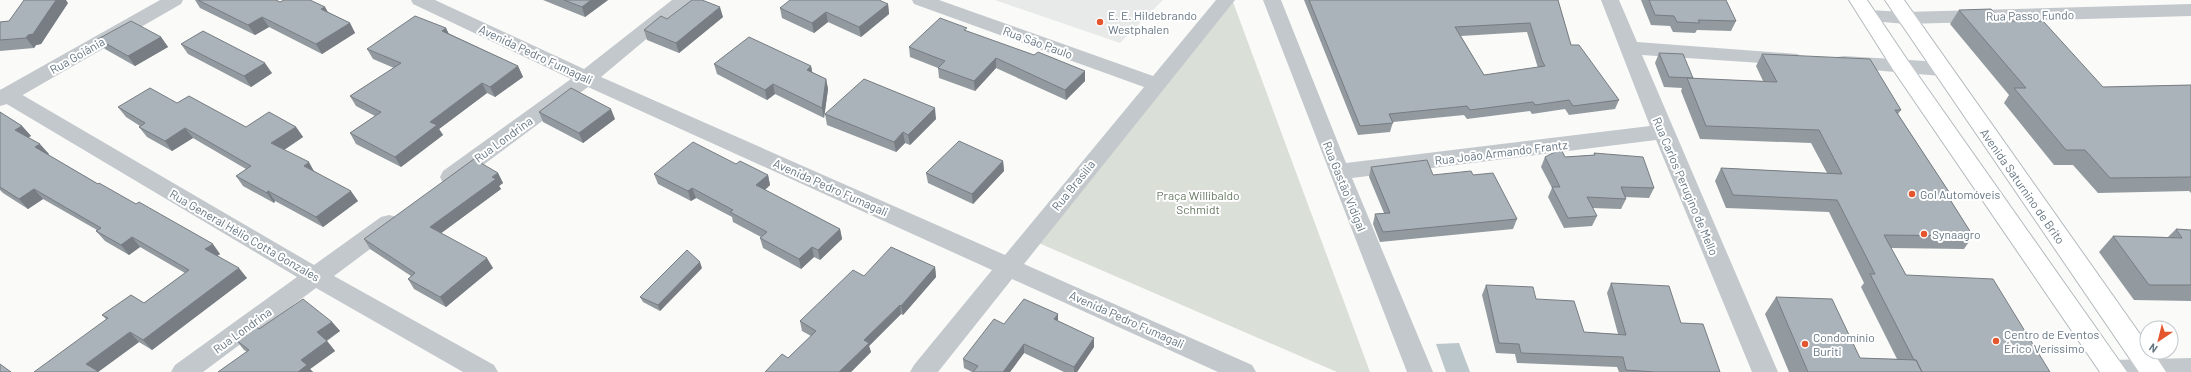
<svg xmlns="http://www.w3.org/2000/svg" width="2191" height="372" viewBox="0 0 2191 372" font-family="Barlow,sans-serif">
	<rect width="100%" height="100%" fill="#fafaf8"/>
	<path fill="#e8e9e9" d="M995,0H1163L1120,43Z"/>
	<path fill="#dadfd7" d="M1233,2L1370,372H1337L1034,241Z"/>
	<path fill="#bbc7cb" d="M1459,343L1470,372H1446L1436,344Z"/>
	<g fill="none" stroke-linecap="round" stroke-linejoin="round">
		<defs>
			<path id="secondary" d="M1849,0H1867L1908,61L2127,372H2100L1894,71Z
				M1885,0H1904L2147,344V352H2153L2166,372H2139Z"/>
		</defs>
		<use href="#secondary" stroke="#b3babf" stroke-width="2"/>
		<path fill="#c3c8cc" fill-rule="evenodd" d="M411,0H435L584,69L672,0H693L601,77L1005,255L1144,87L914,4L912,0H939L1153,76L1216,0H1235L1024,264L1252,365L1256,372H1218L1012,279L938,372H910L914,365L992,270L588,87L459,183L451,185L443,183L440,177L443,171L571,79L413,4Z
			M1263,0H1281L1346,163L1650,126L1601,0H1619L1637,42L1798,54L1801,59L1798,64L1791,65L1642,55L1778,372H1752L1656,140L1352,178L1433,372H1407Z
			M1844,56L1941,62L1948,64L1951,69L1948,74L1941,76L1837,67L1834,62L1837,57Z
			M7,88L14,90L314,265L381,217L389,215L397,217L400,223L397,229L334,276L494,365L498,372H463L316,288L203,372H171L175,365L297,277L0,100V90Z
			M2191,358V372H2100L2099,370L2103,363L2112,360Z"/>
		<path fill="#c3c8cc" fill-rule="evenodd" d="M160,0H183L181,4L7,104L0,106V90Z
			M2191,4V16L1905,24L1862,20L1859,16L1862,12L1869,10L1905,12Z"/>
		<use href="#secondary" fill="#fff" fill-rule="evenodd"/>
	</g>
	<path fill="#929a9f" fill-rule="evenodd" d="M195,0H276L280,2L325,7L328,12L350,23L355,33L322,54L269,27L255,35L200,8Z
		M543,0H608L585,17Z
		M1304,0H1558L1571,45L1619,100L1615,109L1569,115L1565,109L1532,114L1530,111L1467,119L1464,115L1393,122L1390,132L1358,135ZM1527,32L1538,68L1484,75L1461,36Z
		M1641,0H1726L1736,21L1731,31L1697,30L1695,33L1673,32L1670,26L1651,25Z
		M68,3L41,44L36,45L34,48L0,51V22L9,21Z
		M888,4L889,14L861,37L828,22L814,33L782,18L780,8Z
		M1959,10L2002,21L2103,87L2191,85V193L2189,191L2098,193L2073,165H2054L2004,103L2009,95L1950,24Z
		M723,17L679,53L647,40L644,30L667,19Z
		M446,28L448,33L518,66L523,77L495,97L487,93L439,129L443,135L401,167L356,144L350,133L375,116L356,106L350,96L394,68L373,59L367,49Z
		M967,31L1085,81L1066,100L996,68L975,91L939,78L938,68L910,57L909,47Z
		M161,37L168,47L135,66L105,49L98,39Z
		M181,44L272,73L251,87L188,54Z
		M1659,53L1693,78V79L1763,81L1756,66L1762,54L1901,110L1898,114L1953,198L1951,201L1973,236L1964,249L1891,248L1906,275L2050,372H1789L1765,314L1776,297L1860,358L1897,359L1861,287L1864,283L1829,212L1726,208L1715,181L1721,168L1827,173L1811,143L1700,139L1681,91L1682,88L1664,87L1655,63Z
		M714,64L811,66L812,72L826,79L828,89L824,118L775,94L767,100L717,74Z
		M177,103L246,127H296L303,137L284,150L358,201L323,227L275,201L274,203L243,186L236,176L246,169L193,138L172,151L147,137L139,127L140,126L126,117L118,107Z
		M0,112L22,126L31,136L28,137L49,154L48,155L98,184L220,254L217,256L247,278L152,350L139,342L98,372L106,319L102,315L144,303L185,273L140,247L129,255L105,241L96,231L97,230L43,199L28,209L3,193L0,190Z
		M539,112L615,119L583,143L543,122Z
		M825,114L936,119L910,145L905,143L896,152L827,125Z
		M1594,153L1654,188L1649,198L1625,197L1626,199L1621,209L1592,208L1597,216L1592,226L1564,228L1548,197L1552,188L1541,167L1545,157H1565L1594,155Z
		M1003,161L1004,171L973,204L928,183L926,173Z
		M736,164L768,175L770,185L765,190L840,229L842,239L820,260L814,257L801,269L763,248L760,238L761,237L733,222L732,217L696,198L691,201L658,184L654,174Z
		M1371,167L1433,175H1473L1517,219L1513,229L1380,242L1373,224L1375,214L1384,213L1369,177Z
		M498,173L503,183L499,186L501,189L441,233L493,268L446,307L414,289L408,279L411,276L370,249L364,239Z
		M2176,229L2191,230V301L2134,300L2099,252L2113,236L2168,237Z
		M935,267L936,277L903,315L901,314L869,346L871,352L851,372H765L788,358L811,336L802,331L800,321L864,276Z
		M702,268L660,311L643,302L640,297Z
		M1611,283L1681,323L1720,372H1619L1617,367L1517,363L1515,354L1496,353L1482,295L1486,285L1536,299L1584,332L1618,334L1607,293Z
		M1058,321L1094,338V347L1077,372H1064L1024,353L1010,372H972L964,368L963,359L1004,324Z
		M332,322L340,331L327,341L335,351L310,369L313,372H218L247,352L244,350L236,340L259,329Z"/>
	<path fill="#777d82" d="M56,0H66L68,3L41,44L36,45L34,48L26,38Z
		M591,0H608L585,17L582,7Z
		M888,4L889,14L861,37L859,27Z
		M325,7L330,17L321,9Z
		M720,7L723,17L679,53L676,43Z
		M826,12L828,22L814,33L812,23Z
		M262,17L269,27L255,35L248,25Z
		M350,23L355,33L322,54L316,44Z
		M446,28L451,38L442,31Z
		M161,37L168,47L135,66L128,56Z
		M996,58V68L975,91L974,81Z
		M265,63L272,73L251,87L244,76Z
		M518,66L523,77L495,97L490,87Z
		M811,66L813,76L807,70Z
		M1085,71V81L1066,100L1065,90Z
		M826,79L828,89L824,118L822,108Z
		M482,83L487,93L439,129L443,135L401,167L395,157L430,122Z
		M773,84L775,94L767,100L765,90Z
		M935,108L936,119L910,145L908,135Z
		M611,109L615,119L583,143L579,133Z
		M22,126L31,136L24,140L15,130Z
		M296,127L303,137L278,154L271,143Z
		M185,128L193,138L172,151L165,141Z
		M903,132L905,143L896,152L894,142Z
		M40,144L49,154L43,157L35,147Z
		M1003,161L1004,171L973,204L972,194Z
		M309,162L315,173L304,166Z
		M498,173L503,183L499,186L501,189L436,237L430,227Z
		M768,175L770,185L759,195L756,185Z
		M692,188L696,198L691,201L688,191Z
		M34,189L43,199L28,209L19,199Z
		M268,191L275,201L274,203L267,193Z
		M351,191L358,201L323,227L316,217Z
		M840,229L842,239L820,260L818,250Z
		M132,237L140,247L129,255L121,245Z
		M213,244L220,254L213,259L205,249Z
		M812,247L814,257L801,269L799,259Z
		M487,258L493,268L446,307L440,297Z
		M700,262L702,268L660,311L658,305Z
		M935,267L936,277L903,315L901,306Z
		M239,268L247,278L152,350L143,340Z
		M900,305L901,314L869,346L871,352L851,372H839L864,340Z
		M1058,314V323L1054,319Z
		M332,322L340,331L324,342L317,332Z
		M130,332L139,342L98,372L86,364Z
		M1094,338V347L1077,372H1074V367Z
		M327,341L335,351L310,369L313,372H298L301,360Z
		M1024,344V353L1010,372H1003Z"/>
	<path fill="#aab3b9" stroke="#777d82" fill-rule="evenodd" d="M24,0H56L33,34L28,35L26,38L0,40V22L9,21Z
		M198,0H276L280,2L284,0H310L325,7L321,9L350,23L316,44L262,17L248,25Z
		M564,0H591L582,7Z
		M692,0H702L720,7L676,43L644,30L661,16L667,19Z
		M790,0H879L888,4L859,27L826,12L812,23L780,8Z
		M1309,0H1558L1571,45H1579L1619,100L1573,106L1569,100L1535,105L1533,102L1470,110L1467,106L1389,114L1393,123L1360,126ZM1530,23L1542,61L1545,66L1484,75L1455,27Z
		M1649,0H1726L1736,21L1698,20L1700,23L1677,22L1674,16L1655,15Z
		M1991,9L2002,21H2043L2103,87L2191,85V177L2110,178L2085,150H2066L2014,88H2026L1959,10Z
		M415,16L446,28L442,31L518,66L490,87L482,83L430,122L437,125L395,157L350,133L381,112L350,96L401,63L367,49Z
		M940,18L967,28L964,30L1034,55L1038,52L1085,71L1065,90L996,58L974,81L938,68L945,61L909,47Z
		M131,21L161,37L128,56L98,39Z
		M203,31L265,63L244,76L181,44Z
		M749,37L811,66L807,70L826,79L822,108L773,84L765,90L714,64Z
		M1659,53L1683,54L1693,78L1669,77Z
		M1762,54L1870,59L1901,110H1895L1953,198H1949L1973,236L1884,235L1906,275L1993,279L2050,372H1922L1916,360H1914L1870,274H1875L1837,200L1733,195L1721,168L1842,174L1819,130L1706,126L1687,78L1777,82Z
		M864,79L935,108L908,135L903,132L894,142L825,114Z
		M150,88L177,103L189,96L246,127L269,112L296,127L271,143L309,162L304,166L351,191L316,217L268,191L267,193L236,176L251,166L185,128L165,141L139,127L145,123L118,107Z
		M571,88L611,109L579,133L539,112Z
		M0,112L22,126L15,130L40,144L35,147L98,184L99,183L136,204L139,202L213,244L205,249L239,268L143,340L130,332L86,364L99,372H34L108,318L102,315L131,295L144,303L189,270L132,237L121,245L96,231L101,228L34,189L19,199L0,187Z
		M959,141L1003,161L972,194L926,173Z
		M693,142L736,164L740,161L768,175L756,185L840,229L818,250L812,247L799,259L760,238L767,232L730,212L733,210L692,188L688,191L654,174Z
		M1561,149L1565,157L1595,155L1594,153L1643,157L1654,188L1621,187L1626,199L1587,197L1597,216L1568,218L1552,187H1560L1545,157Z
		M474,159L498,173L492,177L496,179L430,227L487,258L440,297L408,279L415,273L364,239Z
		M1427,160L1433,175L1471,171L1473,175L1493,173L1517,219L1383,232L1375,214L1390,213L1371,167Z
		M2176,229L2191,230V285H2149L2113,236L2182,238Z
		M891,247L935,267L901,306L900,305L864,340L869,343L839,372H765L782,354L788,358L816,331L800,321L853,270L864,276Z
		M687,250L700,262L658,305L640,297Z
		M1611,283L1669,286L1681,323L1703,324L1720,372H1655L1626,370L1623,357L1521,353L1519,344L1499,343L1486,285L1533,287L1536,299L1574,301L1584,332L1626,335Z
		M1776,297L1832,299L1860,358L1916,360L1922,372H1808Z
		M303,299L332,322L317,332L327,341L301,360L307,365L298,372H218L249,350L236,340L256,326L259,329Z
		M1024,299L1058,314L1054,319L1094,338L1074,367L1024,344L1003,372H973L978,366L963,359L994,319L1004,324Z
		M0,364L11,372H0Z"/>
	<g fill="#e4572e" stroke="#fff" stroke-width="1.5">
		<circle cx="1100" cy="22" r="4"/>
		<circle cx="1912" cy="194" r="4"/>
		<circle cx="1924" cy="234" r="4"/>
		<circle cx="1996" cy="341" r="4"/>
		<circle cx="1805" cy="344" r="4"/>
	</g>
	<g text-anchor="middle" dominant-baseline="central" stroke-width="4" stroke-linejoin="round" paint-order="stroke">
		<g font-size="12" fill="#657683" stroke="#fff" text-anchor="start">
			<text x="1108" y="15">E. E. Hildebrando<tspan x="1108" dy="14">Westphalen</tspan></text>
			<text x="1920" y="194">Gol Automóveis</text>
			<text x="1932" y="234">Synaagro</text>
			<text x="2004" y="334">Centro de Eventos<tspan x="2004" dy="14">Érico Veríssimo</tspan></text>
			<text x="1813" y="337">Condomínio<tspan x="1813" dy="14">Buriti</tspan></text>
		</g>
		<g font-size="12" fill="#657683" stroke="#fff">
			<text transform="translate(2030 15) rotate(-1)">Rua Passo Fundo</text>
			<text transform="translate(1038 42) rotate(20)">Rua São Paulo</text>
			<text transform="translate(536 54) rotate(25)">Avenida Pedro Fumagali</text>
			<text transform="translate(77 55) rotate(-30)">Rua Goiânia</text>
			<text transform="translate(503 139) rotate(-36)">Rua Londrina</text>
			<text transform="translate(1501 152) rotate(-7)">Rua João Armando Frantz</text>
			<text transform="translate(1073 185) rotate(-51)">Rua Brasília</text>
			<text transform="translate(1345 186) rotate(68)">Rua Gastão Vidigal</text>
			<text transform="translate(1686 186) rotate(67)">Rua Carlos Perugino de Mello</text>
			<text transform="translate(2023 186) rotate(55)">Avenida Saturnino de Brito</text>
			<text transform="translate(831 187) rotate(24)">Avenida Pedro Fumagali</text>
			<text transform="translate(245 235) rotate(30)">Rua General Hélio Cotta Gonzales</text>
			<text transform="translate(1127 319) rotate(24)">Avenida Pedro Fumagali</text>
			<text transform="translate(242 330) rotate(-36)">Rua Londrina</text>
		</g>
		<g font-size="12" fill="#687a64" stroke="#fff">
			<text x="1198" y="195">Praça Willibaldo<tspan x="1198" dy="14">Schmidt</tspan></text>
		</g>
	</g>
	<g transform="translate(2159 340) rotate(215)"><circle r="19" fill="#ffffff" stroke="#c1c8cd"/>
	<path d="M0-3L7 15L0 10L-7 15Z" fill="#e4572e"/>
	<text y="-6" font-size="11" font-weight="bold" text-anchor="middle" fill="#657683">N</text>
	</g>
</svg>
